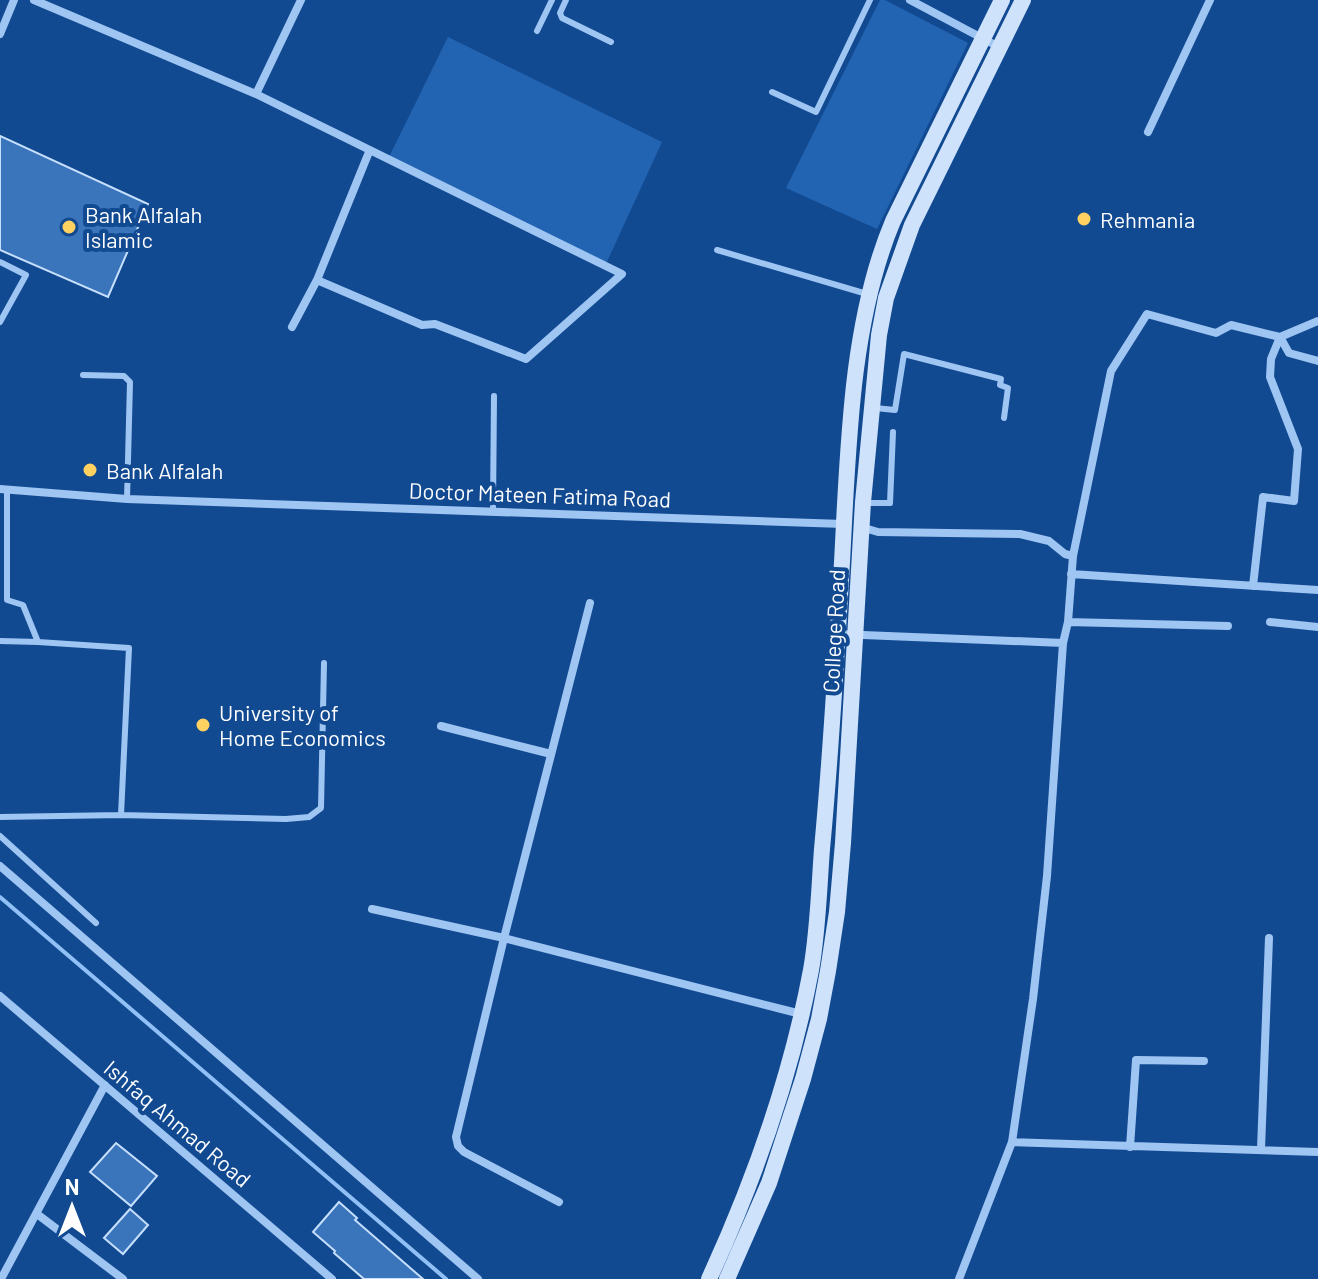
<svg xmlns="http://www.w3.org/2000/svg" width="1318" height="1279" viewBox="0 0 1318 1279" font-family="Barlow,sans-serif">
	<rect width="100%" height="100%" fill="#124a92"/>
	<path fill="#2364b2" d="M880,0H885L968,43L877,229L786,188Z
		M448,37L662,142L605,266L389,157Z"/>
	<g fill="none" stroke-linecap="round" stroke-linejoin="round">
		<path stroke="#90c0f6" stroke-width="4" d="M0,897L446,1279"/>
	</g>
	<path fill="#3a74bb" stroke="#c6dffd" stroke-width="2" d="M0,136L148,204L108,297L0,250Z
		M116,1143L157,1176L131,1206L90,1172Z
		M339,1202L357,1218L355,1220L423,1279H364L334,1253L335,1251L313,1232Z
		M130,1209L148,1225L123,1254L104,1238Z"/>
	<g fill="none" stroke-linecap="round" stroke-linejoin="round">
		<path stroke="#9fc5f3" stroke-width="6" d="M566,0L560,13L562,18L611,42
			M537,31L552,0
			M772,92L816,112L870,0
			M717,250L867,294
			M0,262L26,275L0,322
			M83,375L124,376L130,382L127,499
			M875,408L895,410L904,354L1001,379L1000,385L1008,388L1004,418
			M7,489V600L23,605L38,642L129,648L121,815L286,819L309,817L321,808L324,663
			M866,503H890L893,432
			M493,510L494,396
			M0,641L38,642
			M0,817L121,815
			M0,836L96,923"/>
		<path stroke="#9fc5f3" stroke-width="8" d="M34,0L256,94L301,0
			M910,0L999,47
			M0,34L14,0
			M256,94L622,274L526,359L435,324L422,325L317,280
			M1148,132L1210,0
			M292,327L317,280L369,152
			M1280,337L1289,353L1318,361
			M0,489L127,499L843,524
			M861,527L878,532L1020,534L1049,541L1065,554L1073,556
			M1071,574L1318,590
			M1253,586L1263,497L1294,501L1298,449L1270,377L1271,359L1280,337
			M1068,622L1228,626
			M1270,622L1318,627
			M838,634L1063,643
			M441,726L551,754
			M0,866L478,1279
			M372,909L504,938L801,1014
			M0,996L332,1279
			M1012,1142L1318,1152
			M1130,1147L1136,1060L1204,1061
			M1261,1149L1269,938
			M559,1202L464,1152L458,1146L456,1137L504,938L590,603
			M37,1214L123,1279
			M1,1279L105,1085
			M959,1279L1012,1142L1033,999L1047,876L1063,643L1068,622L1073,556L1111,371L1147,314L1216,333L1231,325L1280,337L1318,321"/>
		<path stroke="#cee2fc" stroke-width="16" d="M709,1279C754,1181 791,1077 811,970C818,931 819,889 822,849C830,765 835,681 840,596C848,476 846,332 893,221L1002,0
			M727,1279L769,1183L803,1079L819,1019L828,971L837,912L843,843L863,502L879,335L886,298L912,225L1023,0"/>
	</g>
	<g fill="#ffd160" stroke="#124a92" stroke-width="3">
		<circle cx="1084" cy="219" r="8"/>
		<circle cx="69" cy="227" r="8"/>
		<circle cx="90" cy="470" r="8"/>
		<circle cx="203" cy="725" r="8"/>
	</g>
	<g text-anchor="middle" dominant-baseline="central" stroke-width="8" stroke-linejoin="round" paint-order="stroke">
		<g font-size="22" fill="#fff" stroke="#124a92" text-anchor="start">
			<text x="85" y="214">Bank Alfalah<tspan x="85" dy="25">Islamic</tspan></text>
			<text x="1100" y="219">Rehmania</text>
			<text x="106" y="470">Bank Alfalah</text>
			<text x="219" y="712">University of<tspan x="219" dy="25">Home Economics</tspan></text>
		</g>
		<g font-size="22" fill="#fff" stroke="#124a92">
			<text transform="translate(540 494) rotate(2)">Doctor Mateen Fatima Road</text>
			<text transform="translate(833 631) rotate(-87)">College Road</text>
			<text transform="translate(178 1123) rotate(40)">Ishfaq Ahmad Road</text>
		</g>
	</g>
	<g transform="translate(72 1207)" stroke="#124a92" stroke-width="6" paint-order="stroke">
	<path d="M0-6L14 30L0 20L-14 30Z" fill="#ffffff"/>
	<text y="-12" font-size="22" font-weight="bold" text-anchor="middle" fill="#ffffff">N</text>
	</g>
</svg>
